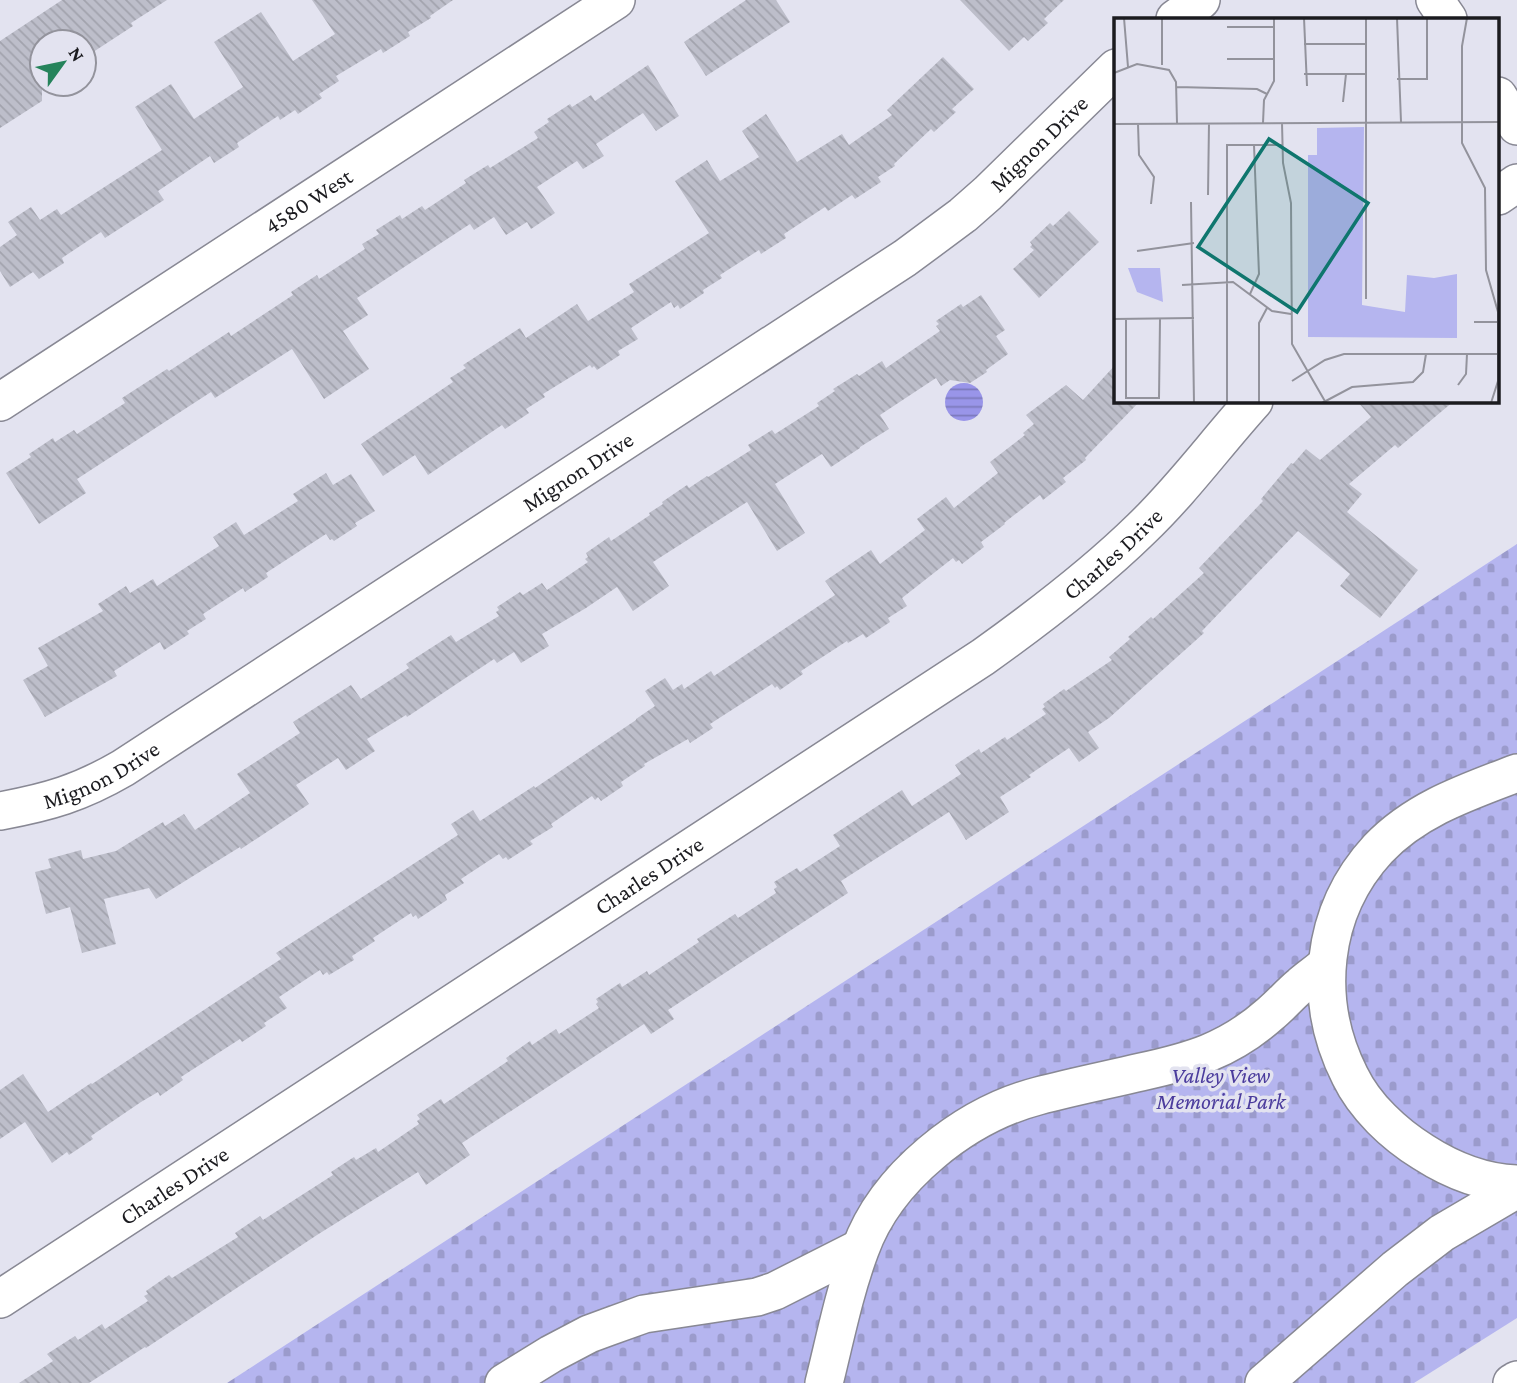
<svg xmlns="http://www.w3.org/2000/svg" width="1517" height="1383" viewBox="0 0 1517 1383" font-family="'Crimson Pro',serif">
	<defs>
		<pattern id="cemetery-stones" width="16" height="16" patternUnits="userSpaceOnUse" patternTransform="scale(1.75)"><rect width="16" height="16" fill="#b5b5ef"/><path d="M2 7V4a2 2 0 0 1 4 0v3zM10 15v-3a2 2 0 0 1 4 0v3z" fill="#9b9bcc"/></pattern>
		<pattern id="water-rules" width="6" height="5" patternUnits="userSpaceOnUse" patternTransform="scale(1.75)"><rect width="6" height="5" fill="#9995e9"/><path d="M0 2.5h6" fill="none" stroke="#7c79bc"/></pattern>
		<pattern id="building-back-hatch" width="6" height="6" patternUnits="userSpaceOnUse" patternTransform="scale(1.75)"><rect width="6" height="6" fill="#bdbeca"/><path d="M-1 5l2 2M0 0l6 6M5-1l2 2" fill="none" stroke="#a2a3ad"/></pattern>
	</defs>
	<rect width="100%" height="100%" fill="#e3e3f0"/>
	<path fill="url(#cemetery-stones)" d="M1517,544V1318L1414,1383H227Z"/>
	<path fill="url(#water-rules)" d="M945 402a19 19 0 1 1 38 0a19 19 0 1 1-38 0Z"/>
	<path fill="url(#building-back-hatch)" d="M62,0H167L131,23L133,26L84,58V42H42V84H44L42,85V101L0,128V41Z
		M312,0H453L430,16L431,18L408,32L410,36L383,53L381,49L336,76L339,81L319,94L322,98L298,114L295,110L280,120L278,116L237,143L239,147L214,163L210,156L158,191L164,200L105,238L101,232L62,258L64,263L39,279L33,272L10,287L0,271V247L17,235L8,222L31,207L40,220L57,209L61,215L162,150L135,107L171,84L194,119L243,87L214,42L261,12L293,61L335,34Z
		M746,0H776L790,22L706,76L684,42Z
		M960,0H1064L1044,19L1048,23L1028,41L1024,37L1009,51Z
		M943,57L974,89L952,109L956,112L934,132L931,129L894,164L895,166L878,177L881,182L855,199L852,195L828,211L825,207L784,234L786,238L761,254L759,250L720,275L722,278L703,290L704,293L680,309L678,305L674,308L671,302L631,328L638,339L618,351L620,355L597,370L594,366L592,368L590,365L543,394L545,397L526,409L529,413L505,429L502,425L428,475L415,455L383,476L361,444L453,382L450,378L466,368L463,365L520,328L526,338L577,304L588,321L634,292L629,284L709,233L675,181L707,160L720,181L759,157L742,131L766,114L797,162L842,134L849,145L892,115L887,110Z
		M648,65L679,116L656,131L643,113L596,144L604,156L583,169L577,161L537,187L555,213L531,229L527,222L506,235L494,217L474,230L470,224L357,298L368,315L343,331L369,369L324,399L292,349L215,398L211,392L77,479L86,493L39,524L6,473L31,457L29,454L53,438L55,442L74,430L77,434L125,403L122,398L167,369L169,371L229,332L231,336L293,295L291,292L317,275L319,279L365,249L362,244L379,234L376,230L400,215L402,219L422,206L425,210L466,183L464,180L488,165L490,168L538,138L534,132L549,122L547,119L570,104L572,107L591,95L595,101Z
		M1069,211L1099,242L1039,298L1013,269L1034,250L1030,247L1032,245L1030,242L1050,223L1053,226Z
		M981,295L1005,330L996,336L1008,354L986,370L987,372L970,383L950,380L941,386L936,378L880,415L889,429L860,447V448L831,467L822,454L775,484L805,533L777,551L747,502L653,562L669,586L633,611L617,587L586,608L542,634L549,646L521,663L514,652L497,663L494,659L407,717L406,715L367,739L375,751L346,770L338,758L296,785L309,804L241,849L240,847L156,899L149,888L104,899L116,944L82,953L70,907L46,914L35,872L51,868L48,859L81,850L83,859L116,851L163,822L165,826L184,814L195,830L250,793L237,774L300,733L293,722L351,685L361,699L409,668L406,664L451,635L456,642L499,616L496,612L499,610L497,607L520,592L523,595L542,583L547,590L588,562L585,559L588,557L586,553L609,537L611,541L650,515L649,513L663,504L662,502L687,485L689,488L707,476L708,477L751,450L748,445L772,430L775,434L819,406L817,403L835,391L833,389L857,374L859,376L882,361L886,368L940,331L936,326L939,324L936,321L961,304L963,307Z
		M1116,364V401H1140L1085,458L1086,460L1063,478L1066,482L1043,500L1040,495L1004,523L1005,524L981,542L984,547L962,564L959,560L956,562L953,558L902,598L907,606L888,618L890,622L866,638L863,634L848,643L847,641L801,671L803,674L780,690L777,686L775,688L772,684L710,724L713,728L690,743L688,739L644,764L645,766L621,782L623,786L601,801L598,797L595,800L592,796L551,824L553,827L530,841L533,844L508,860L506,857L503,859L499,854L461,879L464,883L445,895L447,900L418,919L416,915L413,917L411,913L373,938L375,941L352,956L354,960L329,975L327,972L323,975L320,970L279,997L287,1008L264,1023L266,1026L242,1042L240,1039L181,1077L183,1080L160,1096L158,1092L141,1102L91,1136L93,1139L69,1155L67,1152L52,1163L25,1122L0,1139V1090L23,1074L48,1112L91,1083L92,1084L281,959L276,953L458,835L451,824L473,810L480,821L534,786L535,788L636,720V719L655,706L645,691L665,678L673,690L682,684L684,689L711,671L714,676L835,595L825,581L871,550L880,564L925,530L917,519L946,497L954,508L998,473L990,462L1025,435L1023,433L1034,424L1026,415L1066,385L1083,400Z
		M1357,401H1454L1398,448L1395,445L1349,484L1362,494L1347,512L1418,570L1380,618L1340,586L1350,574L1298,531L1202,631L1204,633L1109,718L1088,732L1099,748L1079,762L1069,748L1029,775L1031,777L1000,797L1009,812L966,840L949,812L841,881L848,893L668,1010L674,1019L651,1034L644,1024L462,1143L470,1155L426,1185L418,1172L317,1235L146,1348L145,1347L89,1383H19L53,1361L47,1354L75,1336L78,1340L102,1324L105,1329L148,1301L144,1296L148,1294L146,1291L169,1275L172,1278L238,1237L235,1233L260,1216L263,1220L333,1175L331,1172L354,1157L356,1160L376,1148L378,1152L419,1124L417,1121L420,1119L417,1115L441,1099L444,1104L508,1061L506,1058L530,1041L532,1045L556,1029L559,1034L599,1008L596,1004L598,1002L596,999L620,983L622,987L647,971L649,975L699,942L697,939L735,914L738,918L776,893L774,889L777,887L774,882L797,868L800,872L840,846L833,835L902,790L912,806L961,774L955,765L979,749L981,753L1005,737L1007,740L1046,714L1042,709L1045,707L1043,704L1064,689L1066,691L1112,660L1109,657L1130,639L1128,637L1151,617L1153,619L1204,573L1199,568L1263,501L1261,499L1291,463L1293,464L1306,449L1320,460L1371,417Z
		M326,473L333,485L351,474L375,511L355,523L357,526L334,541L332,539L330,540L326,534L266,573L268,577L245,592L243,588L203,614L206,619L187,631L189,634L164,650L160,642L114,671L117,676L45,717L23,680L48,666L38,648L103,611L98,604L126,586L130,593L153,579L157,586L219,546L213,537L236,522L244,535L298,501L293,494Z"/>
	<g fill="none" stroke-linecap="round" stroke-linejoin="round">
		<defs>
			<g id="minor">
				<path d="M1435,0L1448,19"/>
				<path d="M1175,19L1201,0"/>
				<path d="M1498,96L1517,126"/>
				<path d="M1498,196L1517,183"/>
				<path id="s1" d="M0,402L616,0"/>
				<path d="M1517,773C1467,792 1416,809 1378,849C1320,912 1312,1001 1350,1076C1365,1107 1394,1134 1423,1152C1451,1170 1483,1183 1517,1184"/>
				<path id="s2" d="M0,811C49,802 80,793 123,768L905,258L963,215L988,193L1116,68"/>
				<path id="s3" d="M0,1299L983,657C1039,617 1093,576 1141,529C1182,490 1216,443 1254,401"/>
				<path d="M504,1383L551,1354L589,1334L608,1327L644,1314L757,1297L775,1291L860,1248"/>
				<path d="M824,1383C835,1339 844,1293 860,1250C886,1177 965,1115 1038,1096C1072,1087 1107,1080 1141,1072C1164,1067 1186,1062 1208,1053C1230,1044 1252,1030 1270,1014C1281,1005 1290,994 1301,985C1309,978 1318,972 1326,965"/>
				<path d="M1264,1383L1395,1269L1442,1233L1517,1189"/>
				<path d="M1512,1383L1517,1380"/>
			</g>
		</defs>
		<use href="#minor" stroke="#888894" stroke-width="40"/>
		<use href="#minor" stroke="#fff" stroke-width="37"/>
	</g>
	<g text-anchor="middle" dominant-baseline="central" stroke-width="7" stroke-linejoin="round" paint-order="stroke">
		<g font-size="23" fill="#1b1b1f" stroke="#e3e3f0">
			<text stroke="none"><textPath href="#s2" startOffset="1241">Mignon Drive</textPath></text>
			<text stroke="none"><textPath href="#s1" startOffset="368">4580 West</textPath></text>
			<text stroke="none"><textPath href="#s2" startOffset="674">Mignon Drive</textPath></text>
			<text stroke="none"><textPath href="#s3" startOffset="1340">Charles Drive</textPath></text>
			<text stroke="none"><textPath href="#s2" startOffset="108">Mignon Drive</textPath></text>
			<text stroke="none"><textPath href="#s3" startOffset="775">Charles Drive</textPath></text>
			<text stroke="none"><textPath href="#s3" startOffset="208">Charles Drive</textPath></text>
		</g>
		<g font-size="23" font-style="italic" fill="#4b3c9d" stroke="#e3e3f0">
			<text x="1221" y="1075">Valley View<tspan x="1221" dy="26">Memorial Park</tspan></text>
		</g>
	</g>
	<g transform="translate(1114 18)">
		<rect width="385" height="385" fill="#e3e3f0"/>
		<path d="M14,250H46L49,284L23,274Z" fill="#b5b5ef"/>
		<path d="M250,109L248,287L291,294L293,257L320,260L343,256V320L194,319V137H203V110Z" fill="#b5b5ef"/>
		<path fill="none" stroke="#93939c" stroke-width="2" d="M10,0L14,49M190,0L193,68M252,0V281M283,0L287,104M353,0L348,28V125L371,170L372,252L384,294V363L377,385M113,9H160M190,26H252M113,41H160M48,47V0M0,55L23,46L55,52L62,64L63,105M190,56H252M283,61H313V0M63,69L143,71L153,76M229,84L232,56M149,105L150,82L160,63V0M168,105L169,145L177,185L178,326L212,385M0,106L385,104M24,106L25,137L40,159L37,186M94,177L95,105M77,184L80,385M23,233L80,225M68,267L119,264L158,293L177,296M136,276L145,256L140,127M0,301L80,300M12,301V380H45L46,301M360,304H384M178,363L211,342L230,336H384M344,367L352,356L353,336M113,385V127H168M145,385V305L153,290M208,385L238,369L299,364L309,354L312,336"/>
		<path fill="#0f766e" fill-opacity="0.15" stroke="#0f766e" stroke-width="3.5" d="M155,121L254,185L183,294L84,229Z"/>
		<rect width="385" height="385" fill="none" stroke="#1b1b1f" stroke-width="3.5"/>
	</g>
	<g transform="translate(63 63) rotate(57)"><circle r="33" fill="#e3e3f0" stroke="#93939c" stroke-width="2"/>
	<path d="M0-5L12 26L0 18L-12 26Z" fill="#25835b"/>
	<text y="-10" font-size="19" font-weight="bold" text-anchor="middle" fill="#1b1b1f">N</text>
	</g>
</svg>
